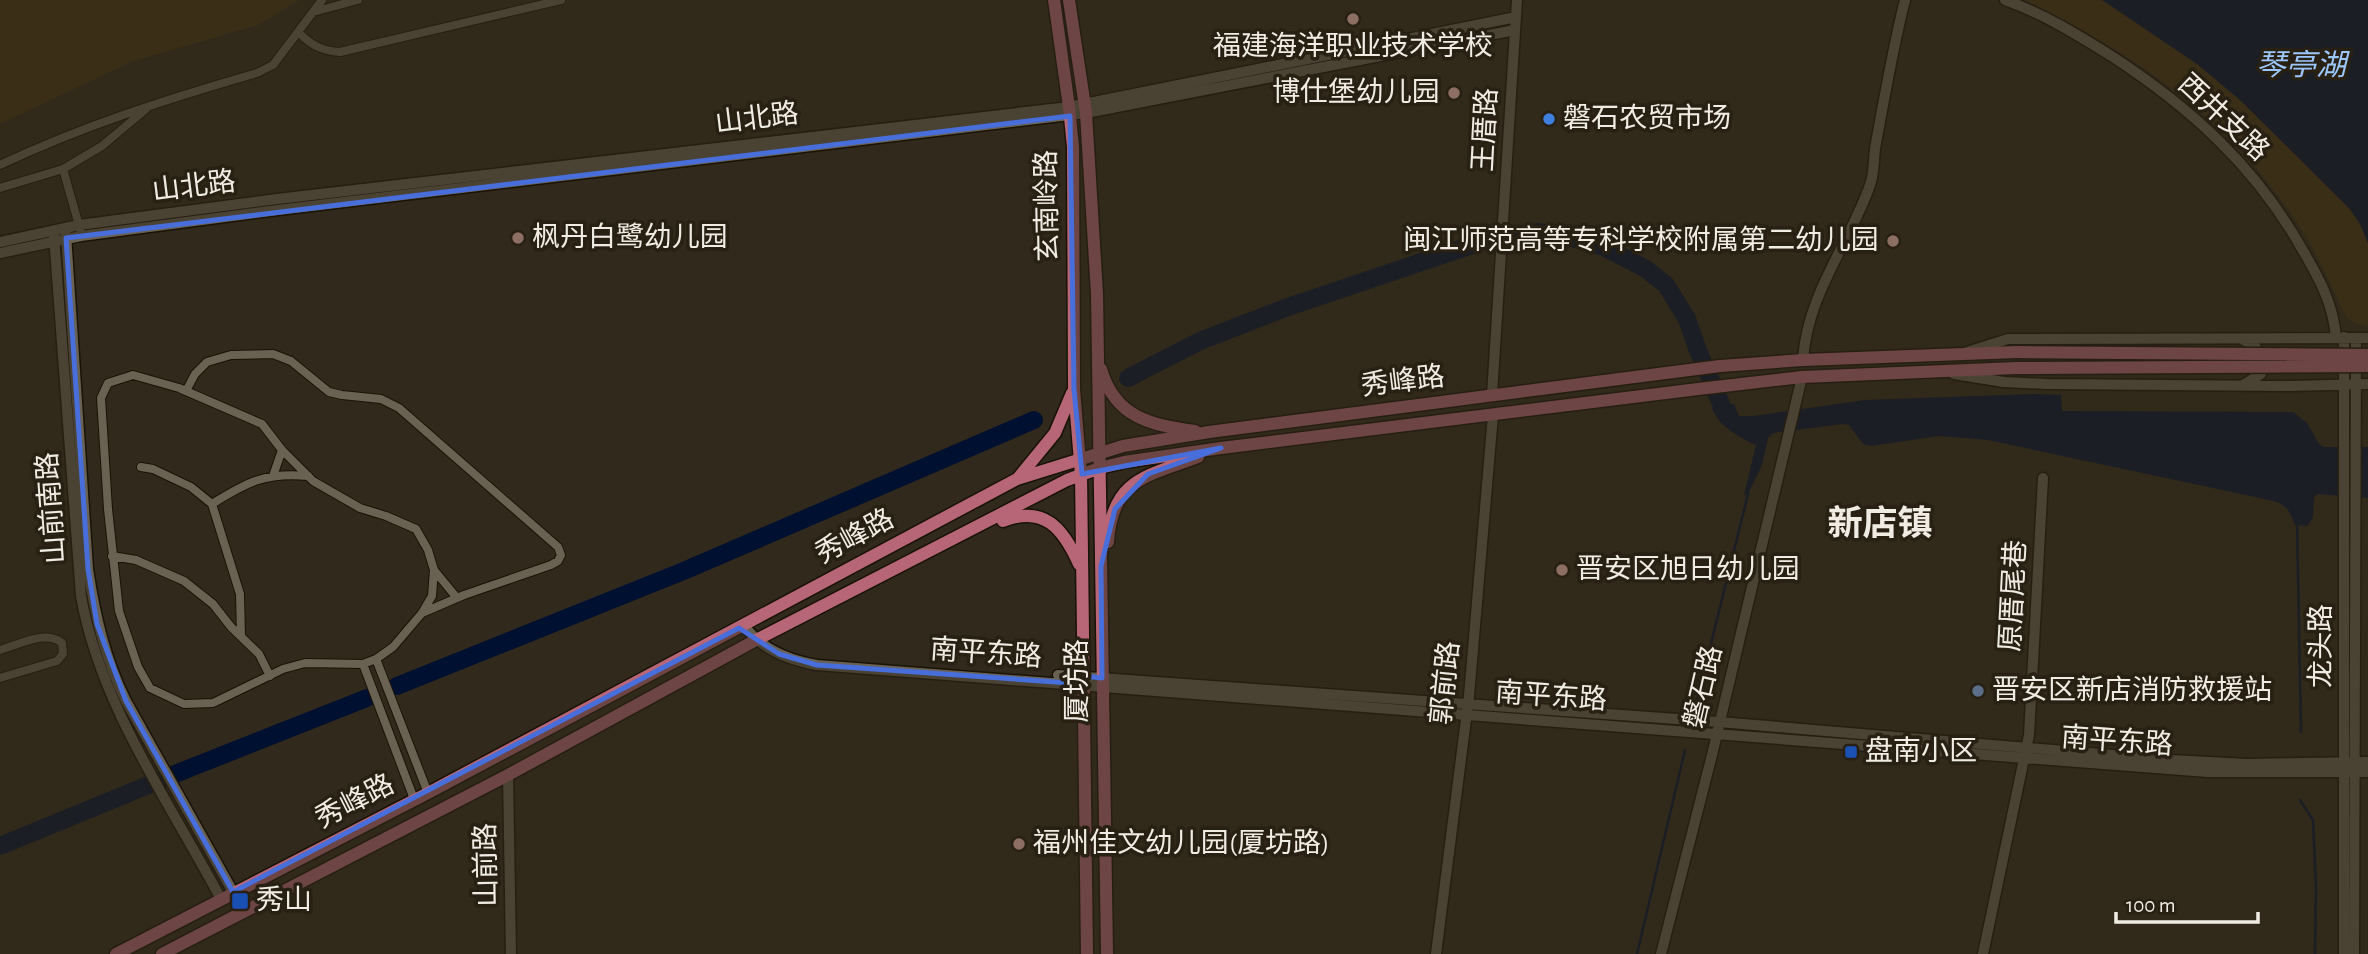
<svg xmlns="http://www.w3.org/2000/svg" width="2368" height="954" viewBox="0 0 2368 954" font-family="'Alegreya Sans','Noto Sans SC',sans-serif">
	<rect width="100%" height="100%" fill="#312a1c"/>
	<path fill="#453412" d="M0,0H299L258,25L131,62L0,124Z
		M2025,0H2102L2110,4L2197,64L2240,100L2349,208L2360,224L2368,243V327C2360,325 2350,322 2345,314C2339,304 2335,291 2329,280C2316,253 2301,226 2283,202C2217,109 2126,50 2025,0Z"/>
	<path fill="#001030" d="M2102,0H2368V243L2360,224L2349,208L2240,100L2197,64Z
		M2034,394L2061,395L2062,411L2293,412L2307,423L2319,444L2324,447H2368V498L2318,494L2314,497L2313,518L2307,526L2295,525C2290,512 2288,506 2274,501L1988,440L1939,436L1871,446L1863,444L1849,425L1843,424L1773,433L1768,438L1762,465L1748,494L1744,495L1756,445C1739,437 1719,427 1712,408L1734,404L1739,416H1753L1865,400Z"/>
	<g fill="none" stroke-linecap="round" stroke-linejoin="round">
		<path stroke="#001030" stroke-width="2.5" d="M2297,522L2301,732
			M1697,700L1748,494
			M2300,800L2313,820L2316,887L2315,954
			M1637,954L1685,750"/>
		<path stroke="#001030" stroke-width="18" d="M1128,378L1200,341L1288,307L1484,241L1537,232L1569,237L1604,247L1646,269L1666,285L1687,319L1697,348L1722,406
			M397,686L686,570L1034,420
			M0,846L190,768L367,698"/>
		<defs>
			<path id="street" d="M313,12L358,0
				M298,32C311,45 322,51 340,52L561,0
				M0,165C82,126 170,98 257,73L273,65L322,0
				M63,169L80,229
				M0,188L63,169L102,146L146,109
				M133,375L179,388L262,424L282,450L313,481L360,508L386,516L416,529L428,550L434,570L432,596L422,613L393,647L376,659L363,664L305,663L283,669L213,703L184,704L150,688L138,667L119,611L108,509L101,398L108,383Z
				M186,391L195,374L207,362L231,355L273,354L291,361L329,392L342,395L381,399L399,408L558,547L561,555L558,561L551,565L464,595L422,613
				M141,467L153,469L191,487L212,504L240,594L241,636
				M273,476L282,450
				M212,504C247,482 266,472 308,476
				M112,556L136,560L184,581L213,604L231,627L259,654L270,676
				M434,570L457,598
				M0,650C18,645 47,629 62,643L63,654L57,661L0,678
				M376,659L428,793
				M363,664L414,799"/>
			<path id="secondary" d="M2005,0C2044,14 2078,35 2113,57C2191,108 2256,167 2302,249C2319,278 2333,303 2336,337
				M66,234L88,569C95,615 105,659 126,701L233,892
				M54,236L81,596C100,705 170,803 221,899
				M0,242L79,225L277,199L1069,107L1516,17
				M0,253L81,236L278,210L1086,113L1515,30
				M2344,337V954
				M2241,339L2254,345L2264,360L2261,374L2243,385
				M1967,352L2008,339L2368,338
				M1803,360C1807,294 1849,245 1870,185C1875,172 1873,157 1876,143C1885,95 1893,47 1905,0
				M1954,374L2004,382L2047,384L2291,386L2368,384
				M1492,395L1517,0
				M744,625C761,650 789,660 817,665L2208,772H2368
				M1058,675L1719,722L2172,760L2246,764L2368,762
				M508,775L511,954
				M1436,954L1469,696L1493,415
				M1661,954L1712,755L1802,377
				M1983,954L2029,735L2043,478
				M2354,954L2356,338"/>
			<path id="primary" d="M1054,0L1069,107L1073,147L1074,389L1081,474L1087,954
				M1069,0L1086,113L1097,294L1107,954
				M1101,369C1115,418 1151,425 1195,431
				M1019,477L1055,433L1072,393
				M1003,521C1044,505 1063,528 1079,564
				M1108,542C1112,478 1148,476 1198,457
				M116,954L428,793L1017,479L1123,446L1209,432L1720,366L1803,360L2017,352
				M162,954L508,775L756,640L1067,480L1100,468L1124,462L1221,448L1698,389L1802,377L2016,368"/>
		</defs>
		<use href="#street" stroke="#191206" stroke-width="10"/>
		<use href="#secondary" stroke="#191206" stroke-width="13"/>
		<use href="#primary" stroke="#191206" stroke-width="15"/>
		<use href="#street" stroke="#696151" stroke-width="8"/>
		<use href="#secondary" stroke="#696151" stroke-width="10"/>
		<use href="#primary" stroke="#b76677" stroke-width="12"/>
		<defs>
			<path id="primary-bridge" d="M2017,352L2368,355
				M2016,368L2368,366"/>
		</defs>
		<use href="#primary-bridge" stroke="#191206" stroke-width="15" stroke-linecap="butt"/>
		<use href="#primary-bridge" stroke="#b76677" stroke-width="12"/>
	</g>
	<path d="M0 0H2368V954H0ZM1070,116L1074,389L1082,474L1221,448L1148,474L1115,509L1101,566L1102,678L1084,676V684L817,665L779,654L739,628L233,892L126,701L97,624L88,569L66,238Z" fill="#312a1c" fill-opacity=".55" fill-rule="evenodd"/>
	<path fill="none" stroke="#476eda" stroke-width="5" stroke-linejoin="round" d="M1070,116L1074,389L1082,474L1221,448L1148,474L1115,509L1101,566L1102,678L1084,676V684L817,665L779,654L739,628L233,892L126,701L97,624L88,569L66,238Z"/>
	<g fill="#8d6e63" stroke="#272013" stroke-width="2.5">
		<circle cx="1353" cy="19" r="7"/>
		<circle cx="1454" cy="93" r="7"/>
		<circle cx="518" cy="238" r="7"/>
		<circle cx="1893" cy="241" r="7"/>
		<circle cx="1562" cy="570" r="7"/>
		<circle cx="1019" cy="844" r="7"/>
	</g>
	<circle fill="#3f7fe0" stroke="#272013" stroke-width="2.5" cx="1549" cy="119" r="7"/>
	<circle fill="#5c6f8a" stroke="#272013" stroke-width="2.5" cx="1978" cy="691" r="7"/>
	<g fill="#1a4fb4" stroke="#272013" stroke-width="2.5">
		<rect x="1844" y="745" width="14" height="14" rx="3.5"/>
		<rect x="231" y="892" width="18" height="18" rx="3.5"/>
	</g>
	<g text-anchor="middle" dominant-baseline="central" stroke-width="7" stroke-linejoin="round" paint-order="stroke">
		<g font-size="28" fill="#f1ece3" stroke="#272013" text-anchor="start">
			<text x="1353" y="47" text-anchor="middle">福建海洋职业技术学校</text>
			<text x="1440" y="93" text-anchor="end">博仕堡幼儿园</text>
			<text x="1563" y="119">磐石农贸市场</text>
			<text x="532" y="238">枫丹白鹭幼儿园</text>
			<text x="1879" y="241" text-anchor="end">闽江师范高等专科学校附属第二幼儿园</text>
			<text x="1576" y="570">晋安区旭日幼儿园</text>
			<text x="1992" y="691">晋安区新店消防救援站</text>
			<text x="1865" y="752">盘南小区</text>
			<text x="1033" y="844">福州佳文幼儿园(厦坊路)</text>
			<text x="256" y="901">秀山</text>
		</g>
		<g font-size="28" fill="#f1ece3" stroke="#272013">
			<text transform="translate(2223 118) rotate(43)">西井支路</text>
			<text transform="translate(757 119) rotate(-7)">山北路</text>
			<text transform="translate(1486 130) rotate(-87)">王厝路</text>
			<text transform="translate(194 187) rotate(-7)">山北路</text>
			<text transform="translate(1048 206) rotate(-91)">玄南岭路</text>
			<text transform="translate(1403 382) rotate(-7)">秀峰路</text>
			<text transform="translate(52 508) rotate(-94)">山前南路</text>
			<text transform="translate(855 537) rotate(-28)">秀峰路</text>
			<text transform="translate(2014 596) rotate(-87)">原厝尾巷</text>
			<text transform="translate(2322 646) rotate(-90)">龙头路</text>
			<text transform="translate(986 654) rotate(4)">南平东路</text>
			<text transform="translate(1078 681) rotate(-90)">厦坊路</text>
			<text transform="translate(1446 683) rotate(-84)">郭前路</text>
			<text transform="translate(1704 687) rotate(-77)">磐石路</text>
			<text transform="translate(1551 697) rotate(4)">南平东路</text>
			<text transform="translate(2117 742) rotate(4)">南平东路</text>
			<text transform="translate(355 802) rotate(-27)">秀峰路</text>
			<text transform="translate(487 865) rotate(-91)">山前路</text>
		</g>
		<g font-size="30" font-style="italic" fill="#9cc7fc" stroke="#272013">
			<text x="2301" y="66">琴亭湖</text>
		</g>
		<g font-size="35" font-weight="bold" fill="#f1ece3" stroke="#272013">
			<text x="1880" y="524">新店镇</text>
		</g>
	</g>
	<path d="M2116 912v10h142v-10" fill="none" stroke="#f1ece3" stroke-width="3.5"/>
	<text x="2126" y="912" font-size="21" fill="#f1ece3" stroke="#272013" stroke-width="5" paint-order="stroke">100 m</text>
</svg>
